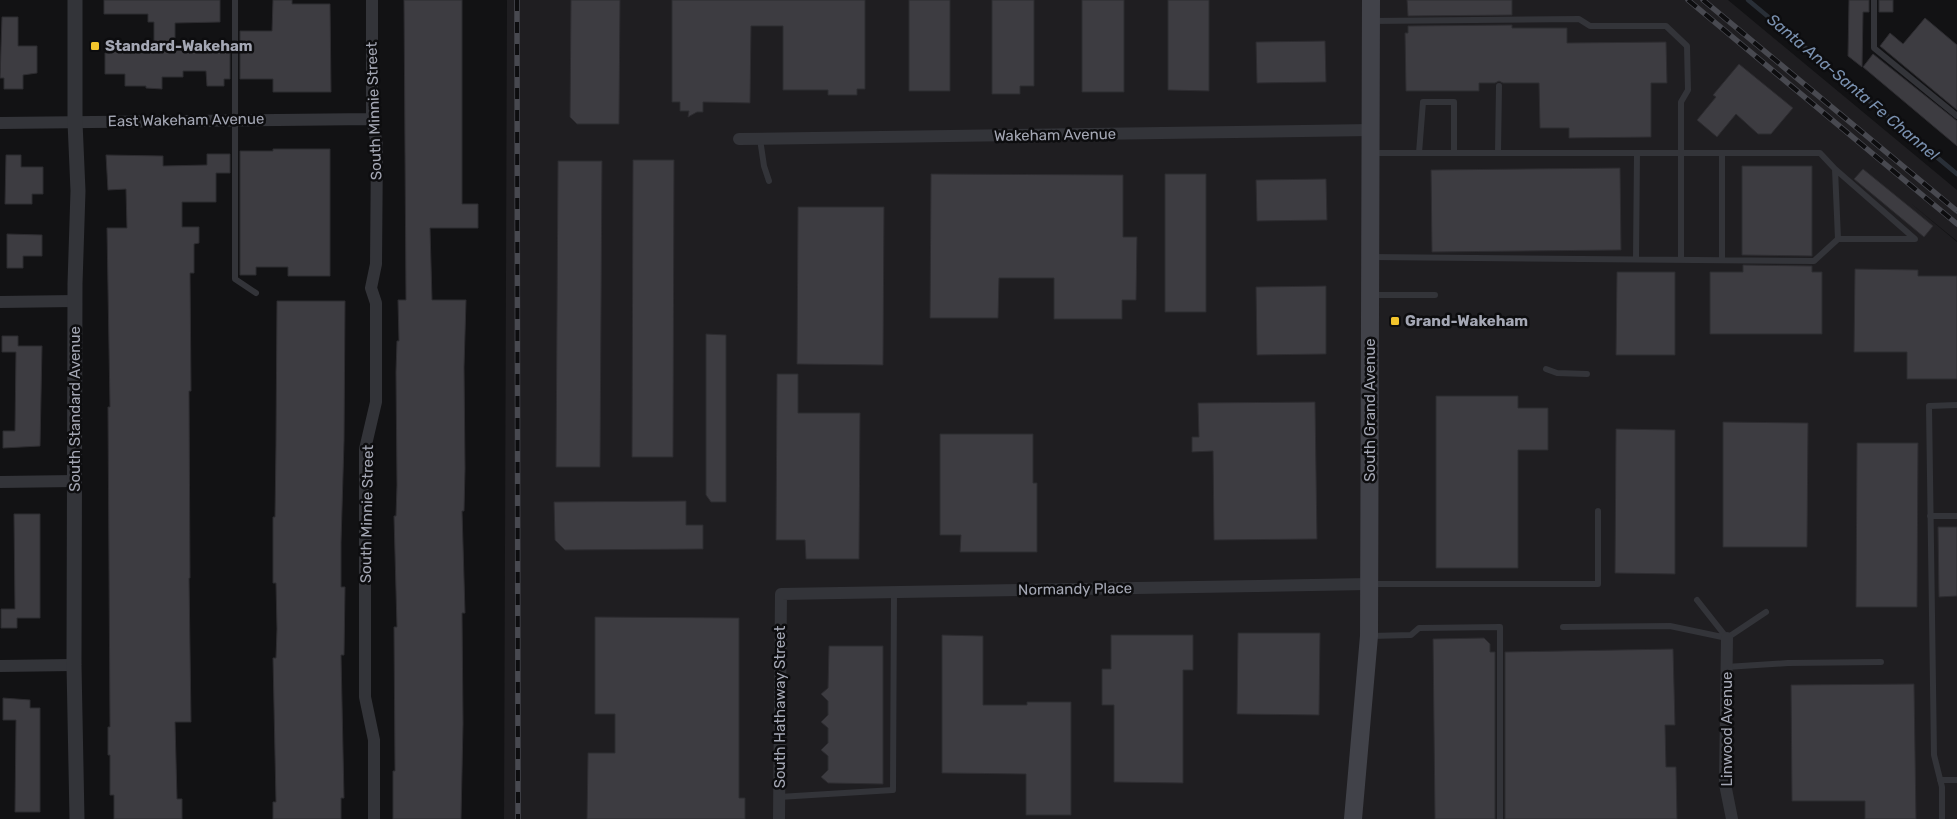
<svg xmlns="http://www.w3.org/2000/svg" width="1957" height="819" viewBox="0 0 1957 819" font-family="Rubik,sans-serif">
	<rect width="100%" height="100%" fill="#121214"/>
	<path fill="#1f1e21" d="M507,0H1728L1957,190V241L1909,202L1957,242V819H504Z"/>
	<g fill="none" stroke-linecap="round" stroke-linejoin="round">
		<path stroke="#292f37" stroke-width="4.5" d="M1748,0L1957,174"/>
	</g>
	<path fill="#3d3c41" stroke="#2d2c30" d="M104,0H220V22L175,23V50H230V79H224V86H207L206,71H183V77H162V89L146,88V86H125V74H105V53H110V44H123V53H154V22H148V14H104Z
		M273,0H292V4H330L331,92H273V79H240V31H272Z
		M404,0H462V204H478V228H430L432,300H466L464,367L465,469L464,511H462L465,613H462L463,724L461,819H393V771H395L394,627H397L394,516H396L397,485L396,372L397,341H399L398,300H406Z
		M571,0H620L619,124H577L570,117Z
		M672,0H865V89H857V95H828V90H783V26H751L750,103L703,102V112H697L688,117L689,111H680V102H672Z
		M909,0H950V91H909Z
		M992,0H1034V86H1020V94H992Z
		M1082,0H1124V92H1082Z
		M1168,0H1209V91L1168,90Z
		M1407,0H1512V15L1408,16Z
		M1849,0H1869V12H1863L1862,67L1848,56Z
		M1879,0H1893V12H1879Z
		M2,17H18V46H37V73L23,75V89H4V78H0Z
		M1925,18L1957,45V110L1880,46L1890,33L1903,44Z
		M1512,25V28H1567V43L1666,42L1667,83H1651V137L1569,138V128H1540L1539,83H1503L1499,81L1495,83H1479V91H1406L1405,33H1408V26Z
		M1325,41L1326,82L1257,83L1256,42Z
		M1873,54L1957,121V146L1863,67Z
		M1739,64L1793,108L1771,134H1758L1736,114L1717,137L1697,120L1716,97L1713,95Z
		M273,149H330V276H288V267H256V275H240V151H273Z
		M207,154H230V173H216V202H182V227H199V243L194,244V273H190L191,391H189L190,578H189L191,722H175L177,799H182V819H114V795H110V755H108V727H110L108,407H110L107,228H127L126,189L108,190L106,155L163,156V166L207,165Z
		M6,155H21V167H43V194H32V204H5Z
		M633,160H674L673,457H632Z
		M558,161H602L600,467H556Z
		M1742,166H1812V256L1742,255Z
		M1620,168L1621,250L1432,252L1431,170Z
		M1863,169L1933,226L1924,237L1854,179Z
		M931,174L1123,175V237H1137L1136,300H1122V319H1054V278H999L998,318H930Z
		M1165,174H1206V312H1165Z
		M1326,179L1327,220L1257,221L1256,180Z
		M798,207H884L883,365L797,364Z
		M7,234L42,235V256H23V268H7Z
		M1743,265L1812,266V272H1822V334H1710V272H1743Z
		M1855,269L1918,270V276H1957V379H1907V352H1854Z
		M1617,272H1675V355H1616Z
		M1326,286V354L1257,355L1256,287Z
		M277,301H345L344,441L341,543V587H345L344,655H341L344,798H341V819H273V802H276L273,658H276L277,629L276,583H273V517H275L276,445Z
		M706,334L726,335V502H711L706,495Z
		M2,336H18V346H42L40,446L3,448V431H15L16,352H2Z
		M777,374H798V413H860L859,559H806L805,540H776Z
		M1436,396H1518V408H1548V450H1518V568H1436Z
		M1315,402L1317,539L1214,540L1213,451L1192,452V437H1199L1198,403Z
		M1723,422L1808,423L1807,547H1723Z
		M1616,429L1675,430V574L1615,573Z
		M940,434H1033V483H1037V552H960L961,535H940Z
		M1857,443H1918L1917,607H1856Z
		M686,501V525H703V549L565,550L555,540L554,502Z
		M14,514H40V618H17V628H1V609H15Z
		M1938,527H1957V596L1939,597Z
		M595,617L739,618V798H745V819H587L588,753H615V714H595Z
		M1238,633H1320L1319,715L1237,714Z
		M942,635L983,636V705H1027V702H1071V815H1026V774L942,773Z
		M1111,635H1193V670H1183V783L1114,782V705H1102V669H1111Z
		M1484,638L1490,644V652H1495V819H1435L1433,639Z
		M829,646H883V784L828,783L821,777L828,770V756L821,750L828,743V728L821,722L828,715V701L821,694L828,688Z
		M1673,649L1675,725H1665L1666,767H1676L1677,819H1505V652Z
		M1914,684L1916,819H1865V801H1792L1791,685Z
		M3,698L30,700V708H40V812H15L16,720H3Z"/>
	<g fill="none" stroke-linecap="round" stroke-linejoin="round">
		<path stroke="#333439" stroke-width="6" d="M235,0V279L256,293
			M1874,0V48L1957,116
			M1372,21L1579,19L1590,26H1666L1687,46L1688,90L1681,102V260
			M760,139L764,166L769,181
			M1372,153H1820L1835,169L1838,239
			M1419,153L1423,102H1454V153
			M1498,153L1499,86
			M1372,257L1814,261L1838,239H1915L1835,169
			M1636,259L1637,153
			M1722,260V153
			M1371,295H1435
			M1546,369L1557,373L1587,374
			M1930,516H1957
			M1371,584H1598V511
			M1697,600L1727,638
			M1563,627L1670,626L1727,638L1766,612
			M1371,636L1411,635L1419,628L1500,627V819
			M1726,667L1788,663L1881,662
			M1940,780H1957
			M779,797L893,790L894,592
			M1942,819V787L1934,755L1929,406L1957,405"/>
		<path stroke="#333439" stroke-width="12" d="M372,0V119L377,145L376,264L371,288L376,303V402L365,449V697L374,740V819
			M0,123L372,119
			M739,139L1371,130
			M0,302L75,301
			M0,482L75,481
			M1727,638L1725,784L1732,819
			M0,666L74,665
			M779,819L781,594L1369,584"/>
		<path stroke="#333439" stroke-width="15" d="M75,0V122L78,191L75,284L74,665L77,819"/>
		<path stroke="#414249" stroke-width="18" d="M1353,819L1369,636L1371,0"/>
		<defs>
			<path id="rail" d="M517,0L518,819
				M1688,0L1957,224
				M1703,0L1957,211"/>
		</defs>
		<use href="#rail" stroke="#484950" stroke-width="5.5"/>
		<use href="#rail" stroke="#0d0d0f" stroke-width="4" stroke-dasharray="11" stroke-linecap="butt"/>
	</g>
	<g fill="#f2c42c" stroke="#0d0d0f" stroke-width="2">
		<rect x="90" y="41" width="10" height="10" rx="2.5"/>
		<rect x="1390" y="316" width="10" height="10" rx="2.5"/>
	</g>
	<g text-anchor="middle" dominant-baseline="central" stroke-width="5" stroke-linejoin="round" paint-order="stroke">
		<g font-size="15" font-weight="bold" fill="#a4a7b4" stroke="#0d0d0f" text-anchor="start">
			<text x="105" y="46">Standard-Wakeham</text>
			<text x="1405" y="321">Grand-Wakeham</text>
		</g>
		<g font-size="15" fill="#a4a7b4" stroke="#0d0d0f">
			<text transform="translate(374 111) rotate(-92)">South Minnie Street</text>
			<text transform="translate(186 120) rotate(-1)">East Wakeham Avenue</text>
			<text transform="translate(1055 135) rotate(-1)">Wakeham Avenue</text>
			<text transform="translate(75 409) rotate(-90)">South Standard Avenue</text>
			<text transform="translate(1370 410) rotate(-90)">South Grand Avenue</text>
			<text transform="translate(367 514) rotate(-89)">South Minnie Street</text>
			<text transform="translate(1075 589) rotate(-1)">Normandy Place</text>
			<text transform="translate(780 707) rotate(-90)">South Hathaway Street</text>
			<text transform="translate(1727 729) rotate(-90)">Linwood Avenue</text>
		</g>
		<g font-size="16" font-style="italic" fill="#7a91b0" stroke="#0d0d0f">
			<text transform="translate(1853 87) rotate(40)">Santa Ana-Santa Fe Channel</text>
		</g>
	</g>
</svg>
